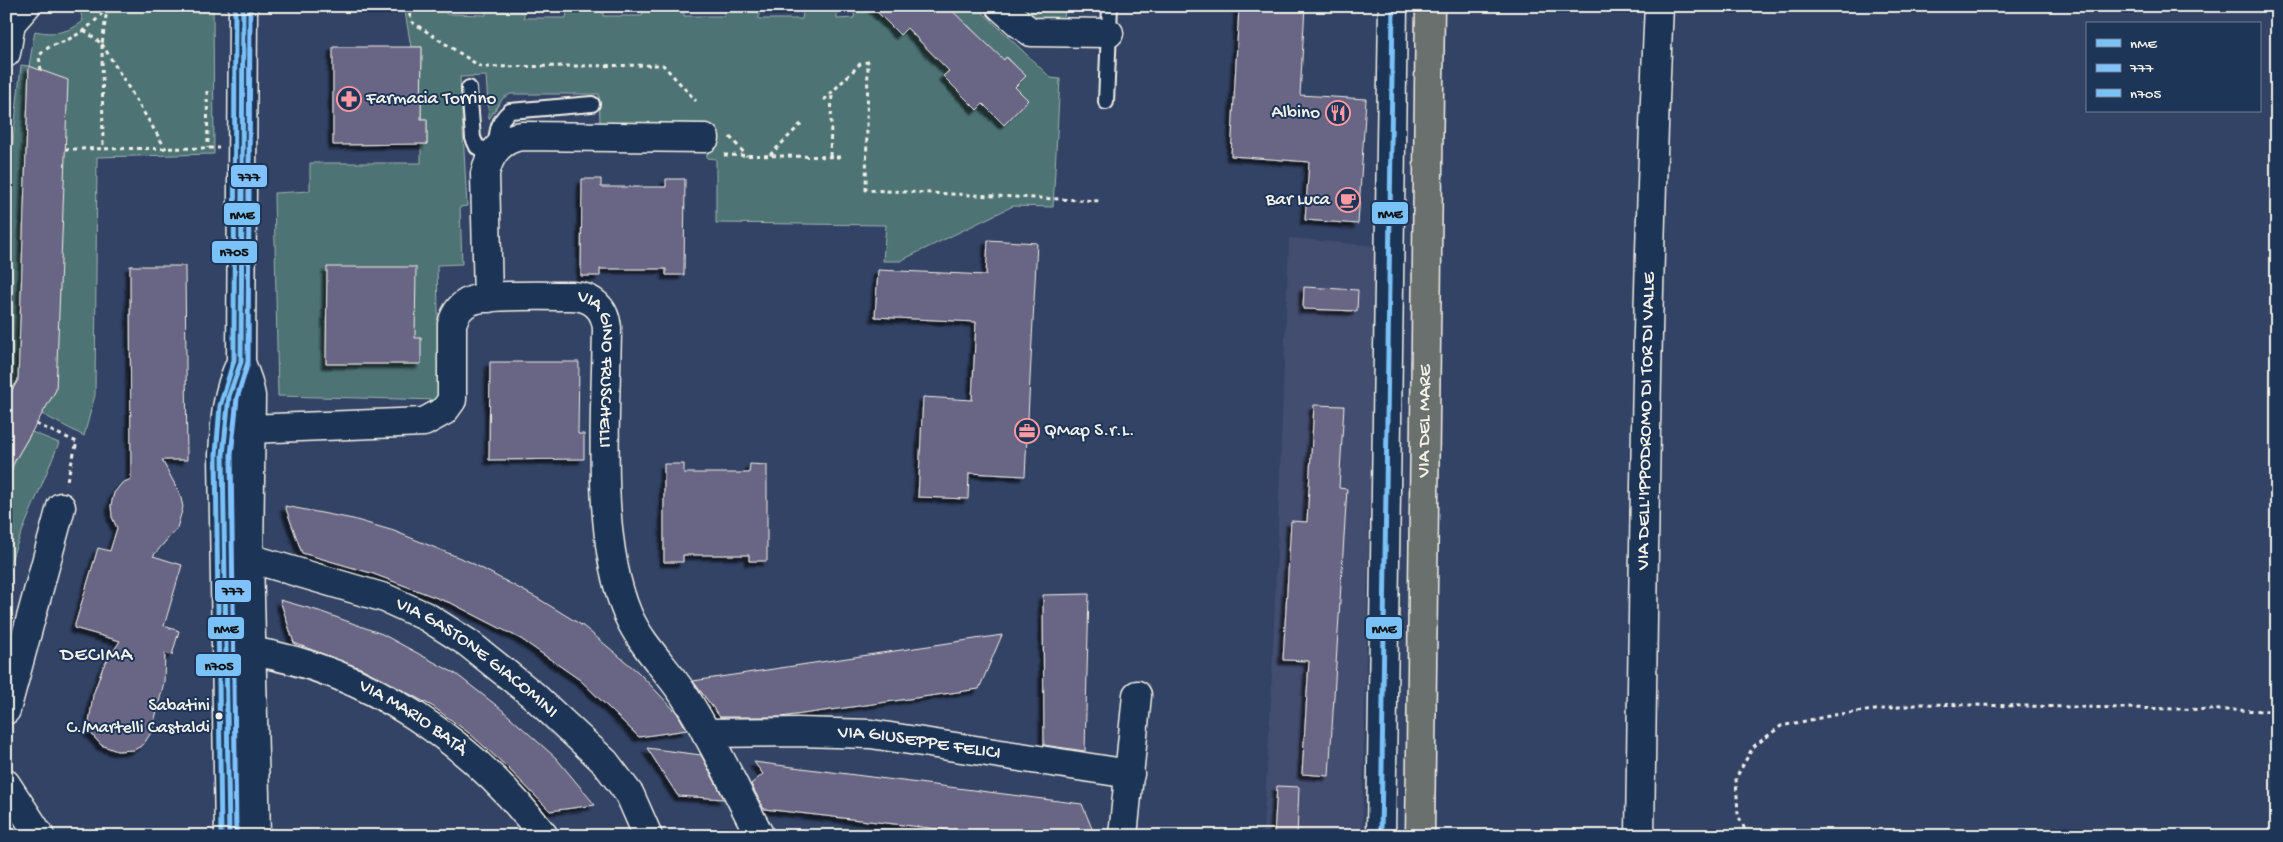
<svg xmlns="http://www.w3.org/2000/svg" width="2283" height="842" viewBox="0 0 2283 842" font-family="'Gochi Hand',sans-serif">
	<defs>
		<filter id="shadow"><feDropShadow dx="-4.5" dy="4.5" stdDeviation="1" flood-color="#0009"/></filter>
	</defs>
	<rect width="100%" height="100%" fill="#334365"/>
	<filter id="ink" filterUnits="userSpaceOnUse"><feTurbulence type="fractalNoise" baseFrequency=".02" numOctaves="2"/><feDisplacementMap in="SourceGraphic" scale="10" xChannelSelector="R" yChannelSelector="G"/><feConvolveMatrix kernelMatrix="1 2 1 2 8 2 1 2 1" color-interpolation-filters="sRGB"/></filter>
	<g filter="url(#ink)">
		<path fill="#434d6f" d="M1289,238L1375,246L1362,836H1263L1271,700Z"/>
		<path fill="#4d7375" stroke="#a0b2ae" d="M79,6H213L214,154L97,157L95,395L84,436L42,414L56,390L18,380L6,400L10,297L11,160L21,65L29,66L35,31C52,35 69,33 83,21Z
			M404,6H425V10H446V14L486,15V10H524V18H566L567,10L603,11V16H642L643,11H684V16H724L725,11H759V19H802L803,11H837V19L854,18L855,6H875L900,35L907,28L949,71L944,76L977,110L983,104L1004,125L1028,100L1015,87L1025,76L1007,57L1002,61L968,25L960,32L947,6H976L1051,78L1060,79L1053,207L1013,206L900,261H883L886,225L716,223V159L707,158V124L600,123L599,94H511L503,98L489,119L486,76L460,77L467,206L460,207L462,264L437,265L440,400L278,396L274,193L310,191V163H421V144H427V119H421L422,47H411Z
			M1015,6H1065L1064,24L1042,26Z
			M32,432L59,443L15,549L6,576V487L16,459Z"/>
		<path fill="#676585" stroke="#f4f1e8" filter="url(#shadow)" d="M871,6H947L1004,60L1006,57L1026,76L1015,87L1028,100L1004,125L983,104L977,110L943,76L949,71L907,28L900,35Z
			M1239,6H1305L1300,95L1366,99L1358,224L1305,220L1309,162L1231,156Z
			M333,47H422L421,119H427V144L333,145Z
			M29,66L68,80L56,390L6,476V400L18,380Z
			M582,179H601V187H666V179H685L684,275H666V269H600V276H581Z
			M988,240L1037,243L1025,476L969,473L968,499L918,497L923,397L972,400L976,322L875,317L878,270L986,275Z
			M130,266H185L187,460H162L180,494L183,507L177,528L153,556L182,565L164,626L179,631L172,655L165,653L164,682L152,731L143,745L134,750L117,751L101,745L88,730L93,695L103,667L120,641L74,628L98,548L110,551L117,528L112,517L111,505L114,493L122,483L131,479Z
			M327,267H416L415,338H421V364H326Z
			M1304,287L1358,290L1357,311L1303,309Z
			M490,362H579L578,434H584V459L489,460Z
			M1314,405L1344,406L1339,488L1347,489L1329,776L1302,774L1309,661L1283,660L1291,521L1307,522Z
			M664,464H684V473H749L750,464L767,465V561H749V555H683V562H664Z
			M285,506L353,519L394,531L470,562L539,599L583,626L638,672L677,713L687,730L639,737L580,680L521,639L453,604L371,573L302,553Z
			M1089,594L1085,751L1044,745L1043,595Z
			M280,600L319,611L382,634L456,674L501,709L556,758L595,805L550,811L506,766L469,733L432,706L363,669L294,643Z
			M1002,635L979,689L781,717H720L693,681Z
			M647,748L701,755L724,799L678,796Z
			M754,762L1082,804L1095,836H999L764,809L751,784L763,774Z
			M1277,786L1299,787L1297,836H1274Z"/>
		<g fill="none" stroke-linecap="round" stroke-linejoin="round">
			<defs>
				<path id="service" d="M469,88L473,138L477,147L495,152C497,135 496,122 510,111L592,104
					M1106,102L1110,6"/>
				<g id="minor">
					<path d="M1000,6L1020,24L1031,32L1109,33"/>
					<path d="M6,53L11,23L26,6"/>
					<path d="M488,298L485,174C489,155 501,138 523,136L705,138"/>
					<path id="s1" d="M249,429L424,422L444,411L452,400V324C455,314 460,305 471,301C487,294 550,296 571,296C592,296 605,308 607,328C606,412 595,538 628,615C641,645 666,668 684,695C713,740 735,789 760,836"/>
					<path id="s2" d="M249,558L385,598L427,617L468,643L533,695L605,762L630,795L648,836"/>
					<path id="s3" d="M250,651C369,670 472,742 544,836"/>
					<path d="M6,710L61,507"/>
					<path id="s4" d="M706,733L799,732L871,734L1130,774"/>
					<path d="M6,784L40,836"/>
					<path d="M1123,836L1137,695"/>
					<path id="s5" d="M1640,836C1644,559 1646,282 1659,6"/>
				</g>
				<path id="tertiary" d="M243,6L241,362L248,382L251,396L249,558L256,836
					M229,836L223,455C225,420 226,394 241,362"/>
				<path id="secondary" d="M1381,836L1393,6"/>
				<g id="primary">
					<path id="s6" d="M1420,836L1430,6"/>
				</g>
			</defs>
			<use href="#service" stroke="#f4f1e8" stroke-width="18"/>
			<use href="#minor" stroke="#f4f1e8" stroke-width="31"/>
			<use href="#tertiary" stroke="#f4f1e8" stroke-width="31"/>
			<use href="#secondary" stroke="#f4f1e8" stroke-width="31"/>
			<use href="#primary" stroke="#f4f1e8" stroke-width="31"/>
			<path stroke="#f4f1e8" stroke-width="3" stroke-dasharray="4 4" stroke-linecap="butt" d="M407,6L412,22L481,67L663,65L696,101
				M84,30L102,44L107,9
				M102,44L166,149
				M102,45L103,149
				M41,70L39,56C49,45 52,46 65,41C82,33 97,22 107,6
				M207,91L208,148
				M824,100L861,63L868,62L866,190L1101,201
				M730,137L747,156
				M65,149L219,148
				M724,155L843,157
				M770,155L804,121
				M830,156L832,92
				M36,424L77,442L66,484
				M1748,836L1738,815L1736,778L1753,747L1781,726L1834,715L1922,704L2277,711"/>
			<use href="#service" stroke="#1d3557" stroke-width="14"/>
			<use href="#minor" stroke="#1d3557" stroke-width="28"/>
			<use href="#tertiary" stroke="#1d3557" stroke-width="28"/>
			<use href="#secondary" stroke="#1d3557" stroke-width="28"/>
			<use href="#primary" stroke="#6a706d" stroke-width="28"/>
			<defs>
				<path id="bus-1" d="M229,836L223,455L229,396L241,362L243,6
					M1381,836L1393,6"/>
				<path id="bus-2" d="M236,836L231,455L237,398L248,362L250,6"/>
				<path id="bus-3" d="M221,836L216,455L220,406L234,360L235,6"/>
			</defs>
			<use href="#bus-1" stroke="#1d3557" stroke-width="9"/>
			<use href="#bus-2" stroke="#1d3557" stroke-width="9"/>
			<use href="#bus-3" stroke="#1d3557" stroke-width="9"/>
			<use href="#bus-1" stroke="#7ac1f7" stroke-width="5"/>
			<use href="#bus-2" stroke="#80c2ff" stroke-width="5"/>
			<use href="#bus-3" stroke="#7ac1f7" stroke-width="5"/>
		</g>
	</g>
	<defs>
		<symbol id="pharmacy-ring" viewBox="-11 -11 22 22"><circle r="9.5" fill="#1d3557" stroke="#ff9aa2" stroke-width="1.5"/><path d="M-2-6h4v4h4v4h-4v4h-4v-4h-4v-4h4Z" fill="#ff9aa2"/></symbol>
		<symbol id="restaurant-ring" viewBox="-11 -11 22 22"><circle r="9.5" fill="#1d3557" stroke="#ff9aa2" stroke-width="1.5"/><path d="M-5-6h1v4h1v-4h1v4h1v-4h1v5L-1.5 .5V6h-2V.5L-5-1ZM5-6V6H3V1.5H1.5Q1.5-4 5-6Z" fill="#ff9aa2"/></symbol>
		<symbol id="cafe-ring" viewBox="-11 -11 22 22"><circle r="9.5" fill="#1d3557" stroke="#ff9aa2" stroke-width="1.5"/><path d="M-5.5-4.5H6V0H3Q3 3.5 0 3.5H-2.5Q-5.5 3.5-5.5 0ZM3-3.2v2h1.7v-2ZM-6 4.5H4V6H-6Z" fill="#ff9aa2"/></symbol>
		<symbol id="office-ring" viewBox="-11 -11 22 22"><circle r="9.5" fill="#1d3557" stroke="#ff9aa2" stroke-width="1.5"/><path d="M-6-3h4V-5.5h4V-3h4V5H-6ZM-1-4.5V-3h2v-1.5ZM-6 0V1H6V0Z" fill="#ff9aa2"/></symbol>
	</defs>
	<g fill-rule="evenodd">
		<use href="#pharmacy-ring" x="335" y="85" width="28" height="28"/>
		<use href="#restaurant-ring" x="1324" y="99" width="28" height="28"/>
		<use href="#cafe-ring" x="1334" y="186" width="28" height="28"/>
		<use href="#office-ring" x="1013" y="417" width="28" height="28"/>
	</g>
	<circle fill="#f4f1e8" stroke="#1d3557" stroke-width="2" cx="219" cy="716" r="4.5"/>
	<g text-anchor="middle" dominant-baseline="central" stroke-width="4" stroke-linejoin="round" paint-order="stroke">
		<g font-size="18" fill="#f4f1e8" stroke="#1d3557" text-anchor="end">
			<text x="210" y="706">Sabatini<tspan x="210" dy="22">C./Martelli Castaldi</tspan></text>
		</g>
		<g font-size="19" fill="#f4f1e8" stroke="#1d3557" text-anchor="start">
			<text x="366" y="99">Farmacia Torrino</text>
			<text x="1320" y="113" text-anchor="end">Albino</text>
			<text x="1330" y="200" text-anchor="end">Bar Luca</text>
			<text x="1044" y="431">QMap S.r.L.</text>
		</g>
		<g font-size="19" fill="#f4f1e8" stroke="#1d3557">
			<text stroke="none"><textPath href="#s1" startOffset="509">VIA GINO FRUSCHELLI</textPath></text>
			<text stroke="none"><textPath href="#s6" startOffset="415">VIA DEL MARE</textPath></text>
			<text stroke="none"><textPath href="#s5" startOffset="415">VIA DELL'IPPODROMO DI TOR DI VALLE</textPath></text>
			<text stroke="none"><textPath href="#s2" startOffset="252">VIA GASTONE GIACOMINI</textPath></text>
			<text stroke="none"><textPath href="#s3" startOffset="178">VIA MARIO BATÀ</textPath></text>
			<text stroke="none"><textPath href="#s4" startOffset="214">VIA GIUSEPPE FELICI</textPath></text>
		</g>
		<g font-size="20" letter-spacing="1" fill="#f4f1e8" stroke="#1d3557">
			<text x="97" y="656">DECIMA</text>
		</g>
	</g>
	<g stroke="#1d3557" stroke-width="2">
		<rect x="230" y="164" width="38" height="24" rx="5" fill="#80c2ff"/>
		<rect x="1371" y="201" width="38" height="24" rx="5" fill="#7ac1f7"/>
		<rect x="223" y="202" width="38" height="24" rx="5" fill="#7ac1f7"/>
		<rect x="211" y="240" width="47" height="24" rx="5" fill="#7ac1f7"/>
		<rect x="214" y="579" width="38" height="24" rx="5" fill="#80c2ff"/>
		<rect x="207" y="616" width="38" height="24" rx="5" fill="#7ac1f7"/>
		<rect x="1365" y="616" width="38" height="24" rx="5" fill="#7ac1f7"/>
		<rect x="195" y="653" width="47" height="24" rx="5" fill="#7ac1f7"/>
	</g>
	<g font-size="14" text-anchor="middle" font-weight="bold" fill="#111">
		<text x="249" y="181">777</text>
		<text x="1390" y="218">nME</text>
		<text x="242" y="219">nME</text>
		<text x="234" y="256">n705</text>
		<text x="233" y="595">777</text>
		<text x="226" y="633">nME</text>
		<text x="1384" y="633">nME</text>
		<text x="219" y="670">n705</text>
	</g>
	<rect width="2283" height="842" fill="none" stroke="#1d3557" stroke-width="25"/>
	<rect x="12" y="12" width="2258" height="817" fill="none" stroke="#f4f1e8" stroke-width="2" filter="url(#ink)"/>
	<rect x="2086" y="22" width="175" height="90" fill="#1d3557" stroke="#738091"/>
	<rect x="2096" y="39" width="25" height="8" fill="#7ac1f7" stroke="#738091"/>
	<text x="2130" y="48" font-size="15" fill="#f4f1e8">nME</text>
	<rect x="2096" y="64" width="25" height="8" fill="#80c2ff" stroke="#738091"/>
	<text x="2130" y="72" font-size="15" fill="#f4f1e8">777</text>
	<rect x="2096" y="89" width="25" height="8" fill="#7ac1f7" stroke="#738091"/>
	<text x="2130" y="98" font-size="15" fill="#f4f1e8">n705</text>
</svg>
